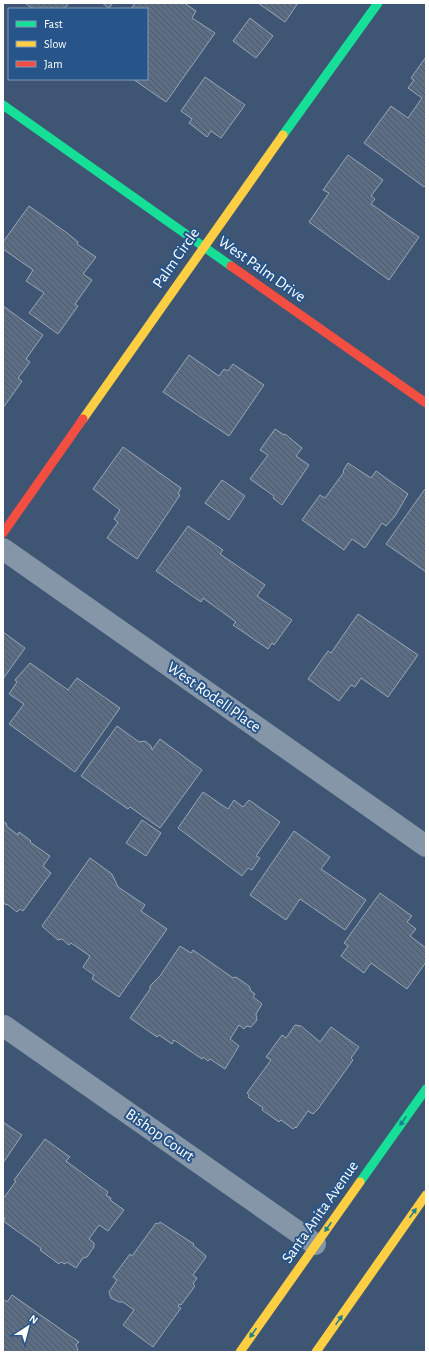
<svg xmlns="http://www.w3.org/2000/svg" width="429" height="1355" viewBox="0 0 429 1355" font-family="'Alegreya Sans',sans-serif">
	<defs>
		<pattern id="building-back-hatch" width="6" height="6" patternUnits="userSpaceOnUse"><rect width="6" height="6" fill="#5b6e85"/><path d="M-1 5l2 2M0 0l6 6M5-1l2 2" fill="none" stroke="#515860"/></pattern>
	</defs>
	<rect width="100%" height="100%" fill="#3e5673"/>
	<path fill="url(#building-back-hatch)" stroke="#99a6b6" d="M25,3H69L64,9H33Z
		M102,3H113L109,8Z
		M135,3H184L196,11L192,18L215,33L166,102L133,79H147V9H131Z
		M258,3H298L285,22Z
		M250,18L273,36L256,58L233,41Z
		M426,57V185L424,187L364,143L391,106L408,118L422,98L408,88L414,80L411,78Z
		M205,77L245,105L221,138L211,131L207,137L189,123L192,119L181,111Z
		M348,155L383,180L371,196L375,199L371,204L419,237L389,280L309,222L329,193L323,190Z
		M29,206L67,233L78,242L77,244L96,257L83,274L92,280L75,304L78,306L58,334L29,313L44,293L26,281L33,270L3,249V242Z
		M3,306L43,335L26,359L30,362L18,378L22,381L3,408Z
		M189,355L219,376L224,369L228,371L233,364L264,385L229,436L163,392Z
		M275,429L284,435L285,434L302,448L296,456L309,465L282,505L273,498L274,496L250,479L268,455L260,450Z
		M123,447L181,488L178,494L180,495L137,559L107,538L118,522L114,519L120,510L93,489Z
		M348,463L371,478L376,471L408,494L395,516L386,526L382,523L365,548L352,539L344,550L302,520L320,495L325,498L344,472L343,471Z
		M222,480L245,496L229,520L205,503Z
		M425,489L426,490V572L386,544Z
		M188,526L223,550L220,554L265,585L257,596L292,620L274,645L272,643L268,649L233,625L236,622L203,598L201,602L156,571Z
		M358,614L418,655L388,697L361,678L355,687L351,685L339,701L308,679L328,651L331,653Z
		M3,632L25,648L3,679Z
		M30,663L68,690L77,678L120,708L75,772L9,724L24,704L9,694L17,682L15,680Z
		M117,726L139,742L145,741L151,746L152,750L160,739L202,770L160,828L130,807L128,809L81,776Z
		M203,792L228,809L234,800L243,807L249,800L280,822L256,856L260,858L252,870L248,868L242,876L178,828Z
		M142,820L161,833L146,856L126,843Z
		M3,821L7,824L6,826L18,835L19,832L31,841L30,842L50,856L43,866L51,873L23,911L20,909L17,912L7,904L6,905L3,902Z
		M294,831L330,857L321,869L366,900L345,930L300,899L286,920L250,895Z
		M90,858L112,874L118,887L145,905L141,911L167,929L119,997L92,979L94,975L83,967L90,956L71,943L69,945L62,939L58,940L42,926Z
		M380,893L412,916L407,922L416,929L410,936L426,948V962L407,989L371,963L364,973L341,956L348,946L344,943Z
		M180,946L191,953L193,950L233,978L236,977L249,986L251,991L255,994L253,997L262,1004L256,1014L257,1020L251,1027L246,1026L244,1029L239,1025L230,1039L239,1046L225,1069L210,1059L208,1061L203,1057L202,1059L174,1040L172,1044L159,1035L157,1037L130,1018L150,989V986L160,976Z
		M295,1025L301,1026L320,1042L331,1027L359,1047L351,1058L353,1060L318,1109L313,1114L308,1111L296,1128L295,1127L293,1129L281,1120L279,1122L262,1110L263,1108L248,1097L249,1095L247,1093L271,1060L266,1057L282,1035L286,1038Z
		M3,1122L22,1135L3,1163Z
		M45,1139L70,1157L66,1161L108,1192L106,1195L111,1198L110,1200L124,1210L108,1231L99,1225L89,1239L94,1243V1247L87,1257L83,1258L76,1268L67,1262L65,1264L61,1262L59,1264L40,1250L41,1248L3,1221L5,1218L3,1216V1199L16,1181L14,1180Z
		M160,1222L194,1244L193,1245L205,1255L206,1257L193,1275L197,1278L193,1284L195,1286L181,1305L179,1304L178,1306L181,1308L153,1347L123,1325L134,1310L123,1302H119L111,1298L109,1292L117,1280L113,1277L130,1254L132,1256L156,1223L158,1224Z
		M12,1295L79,1342L76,1345L78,1350L76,1352H3V1299L7,1302Z"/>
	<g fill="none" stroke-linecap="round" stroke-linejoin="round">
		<path stroke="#8596a8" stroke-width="22" d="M3,549L426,846
			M4,1026L315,1244"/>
		<path stroke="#16e098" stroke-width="9" d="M3,105L231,266
			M283,135L378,3
			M360,1182L426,1089"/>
		<path stroke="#ffcf43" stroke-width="9" d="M83,419L283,135
			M240,1352L360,1182
			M316,1352L426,1195"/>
		<path stroke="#f24e42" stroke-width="9" d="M231,266L426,403
			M3,533L83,419"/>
	</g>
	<defs><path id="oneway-solid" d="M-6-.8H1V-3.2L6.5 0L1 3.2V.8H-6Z"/></defs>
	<g fill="#237f8e">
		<use href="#oneway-solid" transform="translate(403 1121) rotate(125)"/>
		<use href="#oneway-solid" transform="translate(413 1213) rotate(-55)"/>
		<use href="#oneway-solid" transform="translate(328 1227) rotate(125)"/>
		<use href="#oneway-solid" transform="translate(339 1320) rotate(-55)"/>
		<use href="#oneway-solid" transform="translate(253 1333) rotate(125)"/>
	</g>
	<g text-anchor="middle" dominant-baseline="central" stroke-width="4" stroke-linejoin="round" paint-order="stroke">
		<g font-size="16" fill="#fff" stroke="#285589">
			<text transform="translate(176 258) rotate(-55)">Palm Circle</text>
			<text transform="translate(262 269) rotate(35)">West Palm Drive</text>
			<text transform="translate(214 697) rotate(35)">West Rodell Place</text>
			<text transform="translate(160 1135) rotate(35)">Bishop Court</text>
			<text transform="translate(320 1212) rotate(-55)">Santa Anita Avenue</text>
		</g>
	</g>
	<rect width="429" height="1355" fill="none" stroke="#ffffff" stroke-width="8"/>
	<rect x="8" y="8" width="140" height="72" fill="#285589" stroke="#7e99b8"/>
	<rect x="16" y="21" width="20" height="6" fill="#16e098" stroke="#7e99b8"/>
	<text x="44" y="28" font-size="12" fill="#ffffff">Fast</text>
	<rect x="16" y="41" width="20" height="6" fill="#ffcf43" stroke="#7e99b8"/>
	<text x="44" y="48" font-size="12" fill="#ffffff">Slow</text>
	<rect x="16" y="61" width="20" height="6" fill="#f24e42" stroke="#7e99b8"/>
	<text x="44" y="68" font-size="12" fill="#ffffff">Jam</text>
	<g transform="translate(28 1327) rotate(36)" stroke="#285589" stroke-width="3" paint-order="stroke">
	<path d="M0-3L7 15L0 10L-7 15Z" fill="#ffffff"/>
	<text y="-6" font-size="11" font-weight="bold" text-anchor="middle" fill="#ffffff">N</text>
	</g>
</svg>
